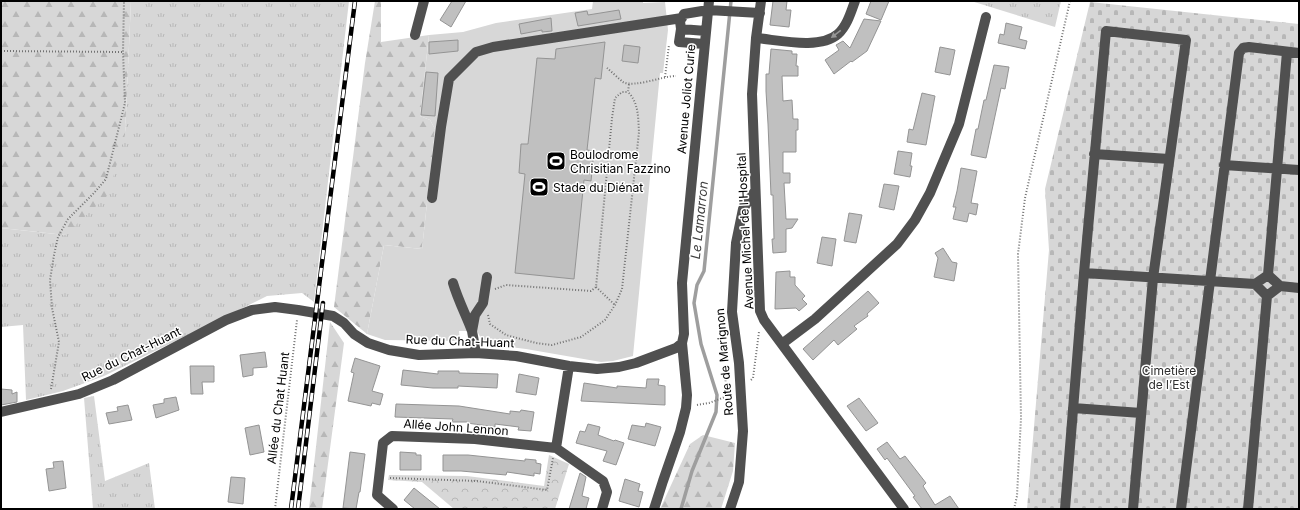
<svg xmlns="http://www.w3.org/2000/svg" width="1300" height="510" viewBox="0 0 1300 510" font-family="Inter,sans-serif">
	<defs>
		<pattern id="grass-tufts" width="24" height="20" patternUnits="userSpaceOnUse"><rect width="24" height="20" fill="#d7d7d7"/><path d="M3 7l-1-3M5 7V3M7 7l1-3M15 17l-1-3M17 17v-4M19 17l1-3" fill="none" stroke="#b7b7b7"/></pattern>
		<pattern id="forest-firs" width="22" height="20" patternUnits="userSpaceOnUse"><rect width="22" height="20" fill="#d7d7d7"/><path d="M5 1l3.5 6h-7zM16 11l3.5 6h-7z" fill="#b7b7b7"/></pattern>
		<pattern id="cemetery-stones" width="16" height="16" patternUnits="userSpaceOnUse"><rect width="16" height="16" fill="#d7d7d7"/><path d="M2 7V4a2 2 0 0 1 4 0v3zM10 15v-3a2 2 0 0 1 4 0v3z" fill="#b7b7b7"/></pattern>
		<pattern id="park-crowns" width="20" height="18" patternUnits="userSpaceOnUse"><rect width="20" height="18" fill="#d7d7d7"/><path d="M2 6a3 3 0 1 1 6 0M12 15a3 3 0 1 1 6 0" fill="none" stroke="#b7b7b7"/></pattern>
	</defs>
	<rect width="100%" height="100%" fill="#fff"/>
	<path fill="url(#grass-tufts)" d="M131,1H349L314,302L302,293L267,296L104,376L63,391L26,400L23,325L1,327V228L65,235L125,135Z
		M971,1H1061L1055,27Z
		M94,396L105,481L149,463L155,509H93L84,398Z"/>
	<path fill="url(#forest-firs)" d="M1,1H131L125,135L108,195L65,235L1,228Z
		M375,1H381V42L429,35L420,116L430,120L435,129L422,249L384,245L367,334L334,307L365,63Z
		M330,322L344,343L322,509H309Z
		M703,435L735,443L733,471L721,509H660L690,444Z"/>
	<path fill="url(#cemetery-stones)" d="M1090,2L1299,24V509H1027L1049,250L1045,189Z"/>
	<path fill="url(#park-crowns)" d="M549,455L569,464L555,509H454L422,482L388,480L389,475L467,476L544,486Z"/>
	<path fill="#d7d7d7" d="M593,1H643V3L665,2L668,30L663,73H660L633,356L613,361L601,362L526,349L484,344L477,331H459L460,341L385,340L367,334L384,245L422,249L435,129L430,120L420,116L429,35L463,32L496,23L592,9Z"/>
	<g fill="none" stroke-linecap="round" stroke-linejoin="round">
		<path stroke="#9e9e9e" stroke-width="3.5" d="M681,509L692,471L716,412L717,395L701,344L694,303L697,285L704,271L731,1"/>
	</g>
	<path fill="#c0c0c0" stroke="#949494" d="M452,1H466L451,27L440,20Z
		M773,1H787L786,10H791L789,27L770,25Z
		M871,1H889L881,20L866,14Z
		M619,10L621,19L578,26L575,13L587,11L588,15Z
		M551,18L552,31L542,32V30L521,34L519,24Z
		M864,19L881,21L867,51L852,62L851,61L834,74L825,60L839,50L836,45L843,41L850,48Z
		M1006,23L1022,27L1019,39L1027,41L1025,49L998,43L1000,34L1004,35Z
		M458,40V51L429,54V42Z
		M605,42L601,79L595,78L587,150L594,151L591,181L584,180L574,279L515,273L525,174L519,173L521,144H528L537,58L555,59L556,49Z
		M624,45L640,47L638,63L622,61Z
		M940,47L955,50L950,75L935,72Z
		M771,49L792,51V54H797L796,66H798V76H782L783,101L792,100L793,119H798V130H796V152H783V173H790V183H784L786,219H798L792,228L786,229V252L773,253L772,239H774L773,195H771L768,124L766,91V74H769Z
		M994,65L1009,67L1005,89L1001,88L986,158L971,155L976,129H978L984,100H986Z
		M426,72L438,73L435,116L421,115Z
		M922,93L935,96L926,145L907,142L909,129L913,130Z
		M898,151L912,153L910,166H912L910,177L894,174Z
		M961,168L977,171L971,203L978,204L976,215L969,213L967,222L953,219L956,207H953L957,191Z
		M884,184L899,186L894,210L879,207Z
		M849,213L862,215L856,243L844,241Z
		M822,237L836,239L832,266L817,263Z
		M943,248L952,262L957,263L954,281L934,277L938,258L935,253Z
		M790,271V277H795V285L805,296L802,299L807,304L799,311L796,308L775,309L776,272Z
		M868,291L879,303L867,314L868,316L854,326L857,329L838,345L834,340L813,360L803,349Z
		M265,352L267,367L253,368V375L243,377L240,355Z
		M355,358L380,366L372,391L383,394L380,405L372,403L371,406L348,401L354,373L351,372Z
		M190,366H214V382H202L203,394H191Z
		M403,370L438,374V371H459V373L498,374L497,388L458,386V388H433L401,385Z
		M519,374L539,378L536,395L516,392Z
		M647,379H659L658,385L665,386V405L581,401L584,383L617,388V386L646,388Z
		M1,389L12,390V394L17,392V402L1,405Z
		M176,397L179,410L156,418L153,405L164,403V399Z
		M859,398L878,423L866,431L847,406Z
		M396,404L459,406L510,414V411L520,412L521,410L534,412L531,431L518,430L519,427L495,424V427L467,423V422H452L453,419L395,417Z
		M128,405L132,420L109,424L106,413L118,411L117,407Z
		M646,423L661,427L655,446L628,439L632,425L645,427Z
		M588,424L600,427L598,435L614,441L615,440L624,443L616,465L603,461L607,451L576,443L580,431L585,432Z
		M259,425L264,452L250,455L245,428Z
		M887,442L900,459L905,456L926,483L923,486L935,505L950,496L959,509H922L913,497L915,496L887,458L885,460L877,449Z
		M350,452L365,454L360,492H359L356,509L343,508Z
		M400,452L416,453V455H421V470H400Z
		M443,455H468L525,461V459L536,460V463L541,464L540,474L534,473V476L507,472L506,475L461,471H443Z
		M63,461L66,488L49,491L46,469L54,468L53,462Z
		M580,473L586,477L582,496L589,498L587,505L586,509H569Z
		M231,477L245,478L243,504L228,502Z
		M625,479L640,484L638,491L643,492L639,507L619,501Z
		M414,488L440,509H415L404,500Z"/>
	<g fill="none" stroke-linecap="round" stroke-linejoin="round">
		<path stroke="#727272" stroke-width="2" stroke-dasharray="1 2" stroke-linecap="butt" d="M1,51L123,52
			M607,68C612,72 619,79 623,82C635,88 662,76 676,76
			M665,77L669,45
			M596,287L615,305
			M495,289L506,285L591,291L596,287L612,118L615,98L622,92H628
			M488,315L490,324L506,335L536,343L552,345L581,337L605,320L615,305L622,289L639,132C638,118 639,103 628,92L629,84
			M751,380L753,378L759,332
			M51,389L59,342L52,308L50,280L54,255L58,237L68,219L94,193L106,179L125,103L123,52L124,1
			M697,405L709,403L725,397L726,371L729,368
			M390,478L477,481L547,490L553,458
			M275,509L297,320
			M1014,509L1017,496L1021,418L1018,254L1025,198L1070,1"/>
		<path stroke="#505050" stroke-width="10" d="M761,1L756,38L752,94L760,311L764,320L904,509
			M681,29L679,42L704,44
			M706,31L681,29L680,21L684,14L708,10L760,13
			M415,35L424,1
			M756,38C779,40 820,50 838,34C847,26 851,12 855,1
			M1094,154L1169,159
			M1224,165L1299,170
			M432,198L441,127L449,79L476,52L493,47L682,18
			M1084,273L1255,284
			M1268,275L1280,286L1267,296L1255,284L1268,275L1287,52
			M453,283C458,300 466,315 472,331
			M1280,286L1299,288
			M783,343L815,319L897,244L915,220L930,193L959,124L986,17
			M476,353L472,331L475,315L483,303L487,277
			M1073,408L1141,413
			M1,412L79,394L113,380L226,320L252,310L275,307L298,310L333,316L344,323L354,334L368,343L389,350L419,355L476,353L516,356L569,366L597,369L619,367L636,363L676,348L682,343
			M556,448L569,366
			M393,509L377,495L383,443L392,436L475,439L556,448L603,481L607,492L602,509
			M654,509L663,481L680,432L686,408L687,395L682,343L684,334L682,283L709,1
			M730,509L739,482L743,431L739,363L732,312L736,243L743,209L755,191
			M1065,509L1084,273L1106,31L1186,40L1153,278L1133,509
			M1181,509L1239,53L1243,48L1249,47L1299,53
			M1248,509L1267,296"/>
		<defs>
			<path id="rail" d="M291,509L355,1
				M298,509L323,303"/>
		</defs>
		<use href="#rail" stroke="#000" stroke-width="4.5"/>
		<use href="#rail" stroke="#fff" stroke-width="3" stroke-dasharray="9" stroke-linecap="butt"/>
	</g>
	<defs><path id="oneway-solid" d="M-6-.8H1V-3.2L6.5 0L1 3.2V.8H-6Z"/></defs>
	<use fill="#969696" href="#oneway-solid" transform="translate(836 34) rotate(143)"/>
	<defs>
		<symbol id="stadium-square" viewBox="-11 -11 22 22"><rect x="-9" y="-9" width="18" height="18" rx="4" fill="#000" stroke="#fff"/><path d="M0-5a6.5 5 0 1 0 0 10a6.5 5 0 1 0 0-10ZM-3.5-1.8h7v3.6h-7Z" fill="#fff"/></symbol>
	</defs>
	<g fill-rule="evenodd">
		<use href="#stadium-square" x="545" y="150" width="22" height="22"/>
		<use href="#stadium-square" x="528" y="176" width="22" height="22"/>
	</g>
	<g text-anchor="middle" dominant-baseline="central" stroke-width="3" stroke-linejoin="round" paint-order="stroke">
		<g font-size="12" fill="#000" stroke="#fff">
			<text transform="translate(686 99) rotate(-85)">Avenue Joliot Curie</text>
			<text transform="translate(745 231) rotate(-93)">Avenue Michel de l'Hospital</text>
			<text transform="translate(460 341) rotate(2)">Rue du Chat-Huant</text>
			<text transform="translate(131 354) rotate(-26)">Rue du Chat-Huant</text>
			<text transform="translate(724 362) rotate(-95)">Route de Marignon</text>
			<text transform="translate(278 408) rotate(-83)">Allée du Chat Huant</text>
			<text transform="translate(456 427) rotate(4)">Allée John Lennon</text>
		</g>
		<g font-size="12" fill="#000" stroke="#fff" text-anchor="start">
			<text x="570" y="154">Boulodrome<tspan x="570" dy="14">Chrisitian Fazzino</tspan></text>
			<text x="553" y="187">Stade du Diénat</text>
		</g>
		<g font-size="12" fill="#2e2e2e" stroke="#fff">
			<text x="1169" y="370">Cimetière<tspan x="1169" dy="14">de l’Est</tspan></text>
		</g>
		<g font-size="13" font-style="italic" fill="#3f3f3f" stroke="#fff">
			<text transform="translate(699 220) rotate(-84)">Le Lamarron</text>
		</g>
	</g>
	<rect width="1300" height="510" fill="none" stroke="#000000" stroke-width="4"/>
</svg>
